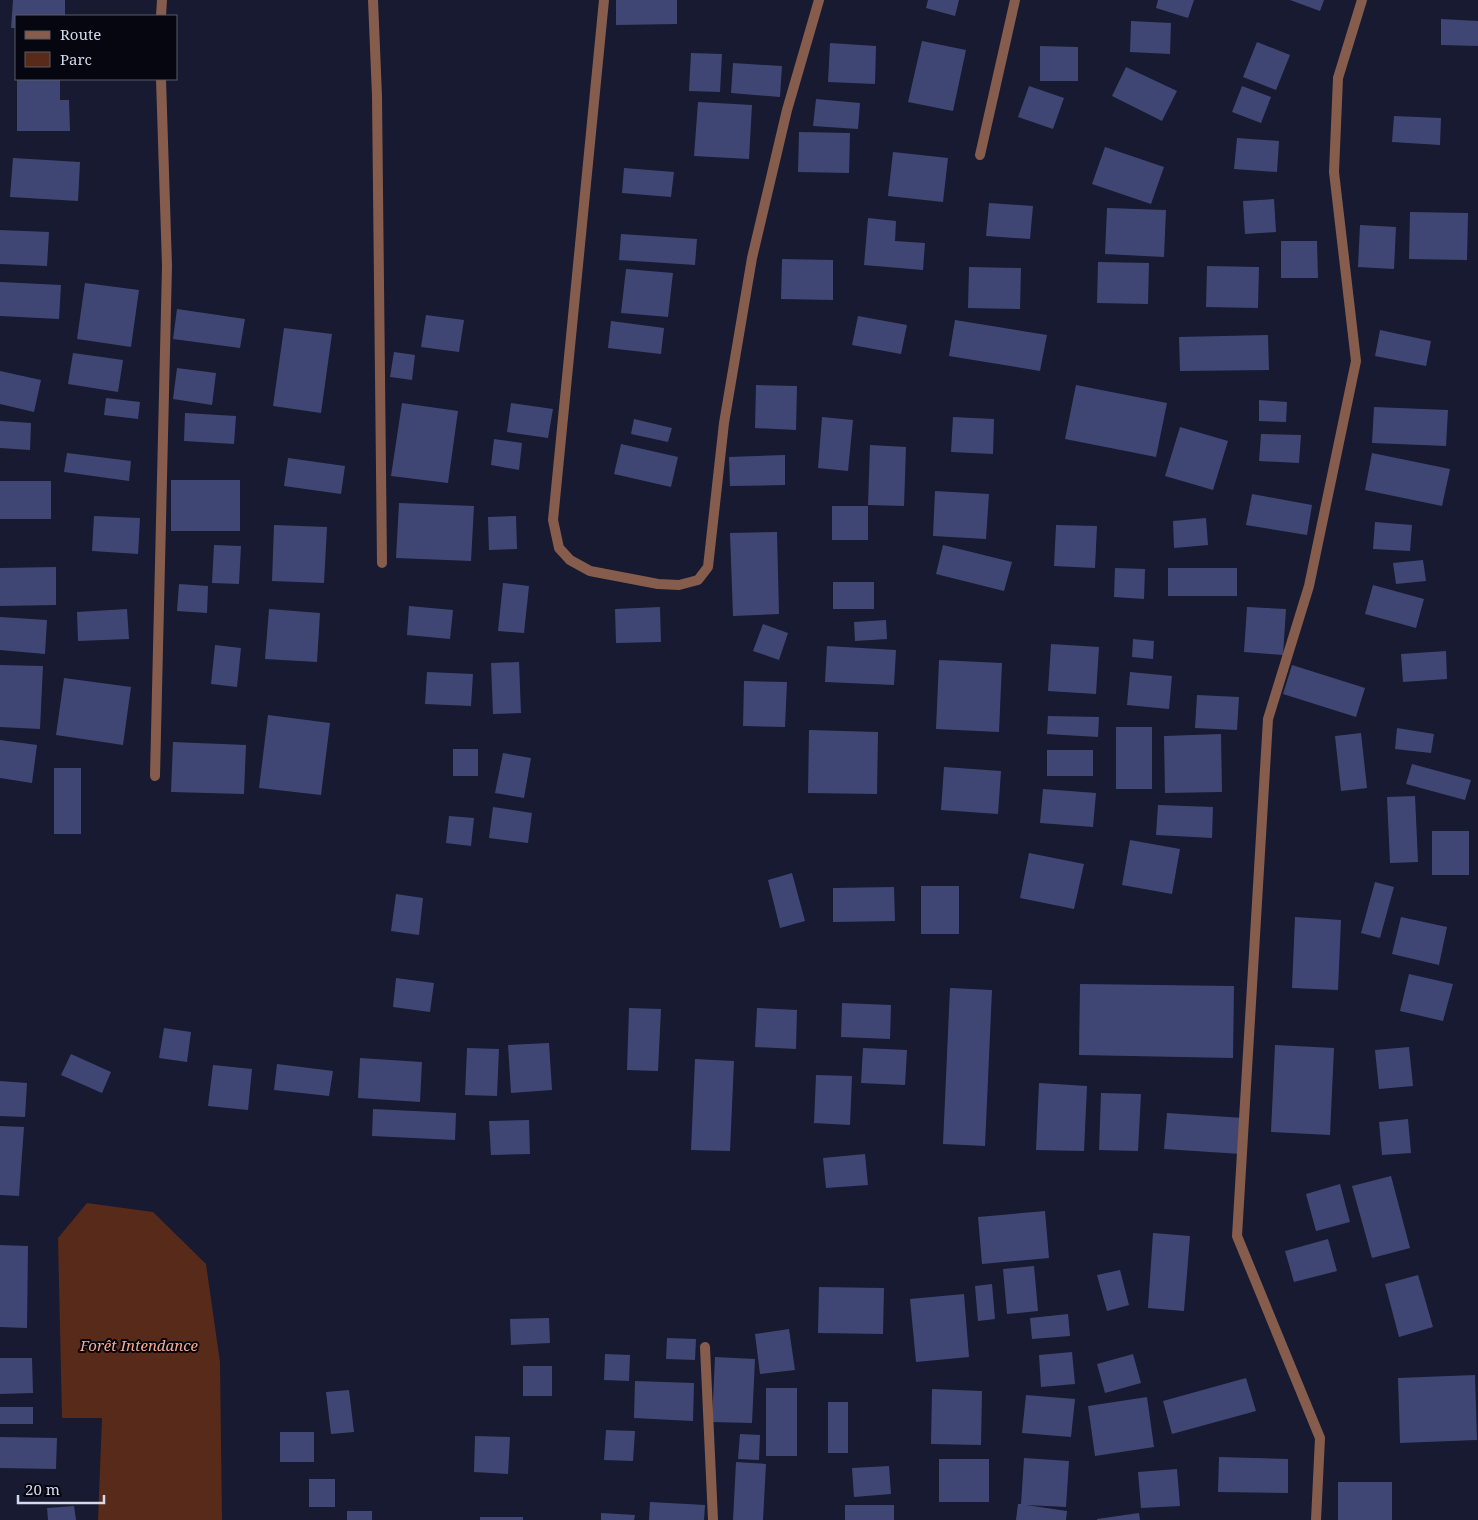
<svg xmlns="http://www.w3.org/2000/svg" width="1478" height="1520" viewBox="0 0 1478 1520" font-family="'Noto Serif',serif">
	<rect width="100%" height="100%" fill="#171a30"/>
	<path fill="#572a1a" d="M87,1203L153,1212L206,1264L220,1362L222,1520H98L102,1418H62L58,1238Z"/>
	<path fill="#404673" d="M13,0H65V16H16V28H11Z
		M616,0H677V24L616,25Z
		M928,0H959L955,16L926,8Z
		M1158,0H1194L1188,18L1156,8Z
		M1290,0H1324L1320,11Z
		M1441,19L1478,21V46L1441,45Z
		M1131,21L1171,23L1170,54L1130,52Z
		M922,41L966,50L953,111L908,102Z
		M1257,42L1290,55L1276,90L1243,77Z
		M830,43L876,46L875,84L828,82Z
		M1040,46L1078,47V81H1040Z
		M691,53L722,54L720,92L689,91Z
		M733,63L782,66L780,97L731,93Z
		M1126,67L1177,91L1162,121L1112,96Z
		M17,79H60V100H69L70,131H17Z
		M1029,86L1064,98L1053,129L1018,117Z
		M1242,86L1271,97L1261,123L1232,112Z
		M816,99L860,103L858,129L813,126Z
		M698,102L752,105L749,159L694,156Z
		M1394,116L1441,118L1440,145L1392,142Z
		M799,132L850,133L849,173L798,172Z
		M1237,138L1279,141L1277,172L1234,169Z
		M1105,147L1164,167L1151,204L1092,184Z
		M893,152L948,158L943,202L888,196Z
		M13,158L80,162L78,201L10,197Z
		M624,168L674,172L671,197L622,193Z
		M1274,199L1276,232L1245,234L1243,201Z
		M989,203L1033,206L1030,239L986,236Z
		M1107,208L1166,210L1164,257L1105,254Z
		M1410,212L1468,213L1467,260L1409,259Z
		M868,218L896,221L895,241L925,243L923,270L864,265Z
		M1360,225L1396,227L1394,269L1358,267Z
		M0,230L49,232L47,266L0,264Z
		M621,234L697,239L695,265L619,260Z
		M1281,241H1317L1318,278H1281Z
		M782,259L833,260V300L781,299Z
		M1098,262L1149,263L1148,304L1097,303Z
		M1207,266L1259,267L1258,308L1206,307Z
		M969,267L1021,268L1020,309L968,308Z
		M626,269L673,273L668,317L621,313Z
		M0,282L61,285L59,319L0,316Z
		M85,283L139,290L131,347L77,339Z
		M177,309L245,319L240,348L173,339Z
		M426,315L464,320L459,352L421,347Z
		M858,316L907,325L901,354L852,345Z
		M955,320L1047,335L1040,371L949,356Z
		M611,321L664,328L661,354L608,348Z
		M284,328L332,334L321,413L273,406Z
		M1380,330L1431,341L1426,366L1375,356Z
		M1268,335L1269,370L1180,371L1179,337Z
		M394,352L415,355L412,380L390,377Z
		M73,353L123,360L118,392L68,384Z
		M177,368L216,373L212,405L173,399Z
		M0,371L41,380L34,412L0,404Z
		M756,385L797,386L796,430L755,428Z
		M1076,385L1167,403L1156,457L1065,439Z
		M106,398L140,402L138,419L104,415Z
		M1259,400L1287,402L1286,422L1259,421Z
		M402,403L458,411L448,483L391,476Z
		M511,403L553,409L548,438L507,432Z
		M1374,407L1448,410L1446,446L1372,443Z
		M185,413L236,416L234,444L184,441Z
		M822,417L853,420L848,471L818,468Z
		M953,417L994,419L993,454L951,452Z
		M634,419L672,428L668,442L631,434Z
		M0,421L31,423L30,450L0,448Z
		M1180,427L1228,441L1213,490L1165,476Z
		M1261,434L1301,435L1299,463L1259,461Z
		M494,439L522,443L519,470L491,465Z
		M621,444L678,457L671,487L614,474Z
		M870,445L906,447L904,506L868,505Z
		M67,453L131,461L129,481L64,472Z
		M1372,453L1450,469L1442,506L1365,490Z
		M785,455V485L730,486L729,457Z
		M288,458L345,466L341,494L284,486Z
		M171,480H240V531H171Z
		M0,481H51V519H0Z
		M935,491L989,494L986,539L933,536Z
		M1252,494L1312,505L1307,535L1246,525Z
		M399,503L474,506L471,561L396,558Z
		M832,506H868V540H832Z
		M94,516L140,518L138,554L92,551Z
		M516,516L517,549L489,550L488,517Z
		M1206,518L1208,545L1174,548L1173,521Z
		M1375,522L1412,525L1410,551L1373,549Z
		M274,525L327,527L324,583L272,581Z
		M1056,525L1097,526L1095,568L1054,566Z
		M777,532L779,614L733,616L730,533Z
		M214,545L241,546L239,584L212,583Z
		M943,545L1012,562L1004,591L936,574Z
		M1423,560L1426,581L1396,584L1393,563Z
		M56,567V605L0,606V568Z
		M1115,568L1145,569L1144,599L1114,597Z
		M1168,568H1237V596H1168Z
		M833,582H874V609H833Z
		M503,583L529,586L524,633L498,631Z
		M179,584L208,586L207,613L177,611Z
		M1373,585L1424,599L1416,628L1365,614Z
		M409,606L453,610L450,639L407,635Z
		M660,607L661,642L616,643L615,609Z
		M1247,607L1286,609L1283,655L1244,652Z
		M127,609L129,639L78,641L77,612Z
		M269,609L320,613L317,662L265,659Z
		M0,617L47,620L45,654L0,650Z
		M886,620L887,639L855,641L854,622Z
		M763,624L788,633L779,660L753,651Z
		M1133,639L1154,641L1153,659L1132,657Z
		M1051,644L1099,647L1096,694L1048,691Z
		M215,645L241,648L237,687L211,684Z
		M827,646L896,650L894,685L825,682Z
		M1446,651L1447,679L1403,682L1401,654Z
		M939,660L1002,663L999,732L936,729Z
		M519,662L521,713L493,714L491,663Z
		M0,665L43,666L40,729L0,727Z
		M1292,665L1365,688L1356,717L1283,694Z
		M427,672L473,674L471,706L425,704Z
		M1130,672L1172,676L1169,709L1127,705Z
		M64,678L131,687L123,745L56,735Z
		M744,681L787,682L785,727L743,726Z
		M1197,695L1239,697L1237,730L1195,728Z
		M268,715L330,723L321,795L259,788Z
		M1048,716L1099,717L1098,737L1047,734Z
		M1116,727H1152V789H1116Z
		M1397,728L1434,734L1431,753L1395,749Z
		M809,730L878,732L877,794L808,793Z
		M1361,733L1367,788L1341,791L1335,736Z
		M1221,734L1222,792L1165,793L1164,736Z
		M0,740L37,745L32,783L0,778Z
		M173,742L246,745L244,794L171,792Z
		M453,749H478V776H453Z
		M1047,750H1093V776H1047Z
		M503,753L531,758L524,798L495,793Z
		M1412,764L1471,780L1465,800L1406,784Z
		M944,767L1001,771L998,814L941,810Z
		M54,768H81V834H54Z
		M1043,789L1096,793L1093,827L1040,823Z
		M1415,796L1418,862L1390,863L1387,797Z
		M1158,805L1213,807L1212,838L1156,835Z
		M493,807L532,813L528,843L489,838Z
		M449,816L474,818L471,846L446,843Z
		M1432,831H1469V875H1432Z
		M1130,840L1180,849L1172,894L1122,885Z
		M1029,853L1084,864L1074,909L1020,898Z
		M792,873L805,921L780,928L768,880Z
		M1375,882L1394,887L1380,938L1361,933Z
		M921,886H959V934H921Z
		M894,887L895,921L833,922V888Z
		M396,894L423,898L419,935L391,931Z
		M1295,917L1341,920L1338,990L1292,988Z
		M1401,917L1447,927L1439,965L1392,954Z
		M1409,974L1453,984L1443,1021L1400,1011Z
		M396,978L434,983L430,1012L393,1007Z
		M1080,984L1234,986L1233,1058L1079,1055Z
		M950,988L992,990L985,1146L943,1144Z
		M842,1003L891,1005L890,1039L841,1037Z
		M629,1008L661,1009L658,1071L627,1070Z
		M757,1008L797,1010L796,1049L755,1047Z
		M164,1028L191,1032L187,1062L159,1058Z
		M549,1043L552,1090L511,1093L508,1045Z
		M1275,1045L1334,1048L1330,1135L1271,1132Z
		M1409,1047L1413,1086L1379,1089L1375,1050Z
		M467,1048L499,1049L497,1096L465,1095Z
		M863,1048L907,1050L905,1085L861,1083Z
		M71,1054L111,1072L102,1093L61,1075Z
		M360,1058L422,1062L420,1102L358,1098Z
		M695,1059L734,1061L730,1151L691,1150Z
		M277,1064L333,1071L329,1096L274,1090Z
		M213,1065L252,1069L248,1110L208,1106Z
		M816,1075L852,1076L850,1125L814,1123Z
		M0,1081L27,1083L25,1117L0,1116Z
		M1039,1083L1087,1086L1084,1151L1036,1150Z
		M1101,1093L1141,1094L1138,1151L1099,1150Z
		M373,1109L456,1113L455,1140L372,1136Z
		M1167,1113L1244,1118L1241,1154L1164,1149Z
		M1408,1119L1411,1153L1382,1155L1379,1122Z
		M529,1120L530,1154L491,1155L489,1121Z
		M0,1126L24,1127L19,1196L0,1195Z
		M865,1154L868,1185L826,1188L823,1158Z
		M1391,1176L1410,1248L1372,1258L1352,1186Z
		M1340,1184L1350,1222L1316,1231L1306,1194Z
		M1045,1211L1049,1258L982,1264L978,1217Z
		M1153,1233L1190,1236L1184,1311L1148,1308Z
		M1328,1239L1337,1271L1294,1282L1285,1251Z
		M0,1245L28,1246L27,1328L0,1327Z
		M1034,1266L1038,1311L1007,1314L1003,1269Z
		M1120,1270L1129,1305L1107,1311L1097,1275Z
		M1418,1275L1433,1327L1399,1337L1385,1284Z
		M992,1284L995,1319L978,1321L975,1286Z
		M819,1287L884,1288L883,1334L818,1333Z
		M964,1294L969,1357L916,1362L910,1299Z
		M1068,1314L1070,1336L1032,1339L1030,1318Z
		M549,1318L550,1343L511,1345L510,1319Z
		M789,1329L795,1370L760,1374L755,1334Z
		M667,1338L696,1339L695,1360L666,1359Z
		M1072,1352L1075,1384L1041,1387L1039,1355Z
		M605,1354L630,1355L629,1381L604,1380Z
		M1133,1354L1141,1383L1105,1393L1097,1364Z
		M715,1357L755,1359L752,1423L712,1422Z
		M0,1358H32L33,1393L0,1394Z
		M523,1366H552V1396H523Z
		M1475,1375L1477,1440L1400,1443L1398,1378Z
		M1246,1378L1256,1411L1172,1434L1163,1401Z
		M635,1381L694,1383L693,1421L634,1418Z
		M766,1388H797V1456H766Z
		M932,1389L982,1391L981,1445L931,1444Z
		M349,1390L354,1432L331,1434L326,1392Z
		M1026,1395L1075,1399L1071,1437L1022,1433Z
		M1147,1397L1154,1447L1095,1456L1088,1406Z
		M828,1402H848V1453H828Z
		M0,1407H33V1424H0Z
		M606,1430L635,1431L633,1461L604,1460Z
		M280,1432H314V1462H280Z
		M740,1434L760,1435L759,1460L738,1459Z
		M475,1436L510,1437L508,1474L474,1472Z
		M0,1437L57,1438L56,1469L0,1468Z
		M1219,1457L1288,1459V1493L1218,1492Z
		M1024,1458L1069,1461L1066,1507L1026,1505L1067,1511L1066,1520H1016L1018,1504H1021Z
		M939,1459H989V1502H939Z
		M736,1462L766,1464L763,1520H733Z
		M889,1466L891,1494L854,1497L852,1468Z
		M1177,1469L1180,1506L1141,1508L1138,1472Z
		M309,1479H335V1507H309Z
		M1338,1482H1392V1520H1338Z
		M650,1502L705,1505L704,1520H649Z
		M845,1505H894V1520H845Z
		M74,1506L76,1520H48L47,1508Z
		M347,1511H372V1520H347Z
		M601,1513L635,1515L634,1520H601Z
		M1139,1513L1140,1520H1097V1519Z
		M480,1517H523V1520H480Z"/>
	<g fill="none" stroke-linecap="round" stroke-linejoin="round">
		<path stroke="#865c4d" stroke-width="10" d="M373,0L377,96L382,563
			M604,0L553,520L559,548L570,560L590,571L658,584L679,585L698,580L708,567L724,423L752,258L787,110L819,0
			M161,16L162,0
			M980,155L1015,0
			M155,776L167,266L161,79
			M1316,1520L1320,1438L1237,1236L1268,719L1309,586L1356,361L1334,172L1338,78L1362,0"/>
		<path stroke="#865c4d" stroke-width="10" d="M705,1347L713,1520"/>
	</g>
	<g text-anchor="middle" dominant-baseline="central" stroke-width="4" stroke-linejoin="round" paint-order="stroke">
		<g font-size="15" font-style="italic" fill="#faa88b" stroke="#05060f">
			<text x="139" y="1345">Forêt Intendance</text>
		</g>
	</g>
	<rect x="15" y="15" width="162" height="65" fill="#05060f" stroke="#595a66"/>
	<rect x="25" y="31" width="25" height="8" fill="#865c4d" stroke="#595a66"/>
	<text x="60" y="40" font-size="15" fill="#d6d9e9">Route</text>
	<rect x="25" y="52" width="25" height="15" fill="#572a1a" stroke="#595a66"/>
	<text x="60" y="65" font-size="15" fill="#d6d9e9">Parc</text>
	<path d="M18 1495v8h86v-8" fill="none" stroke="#d6d9e9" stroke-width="2.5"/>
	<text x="25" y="1495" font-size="15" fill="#d6d9e9" stroke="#05060f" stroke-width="4" paint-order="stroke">20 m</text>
</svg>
